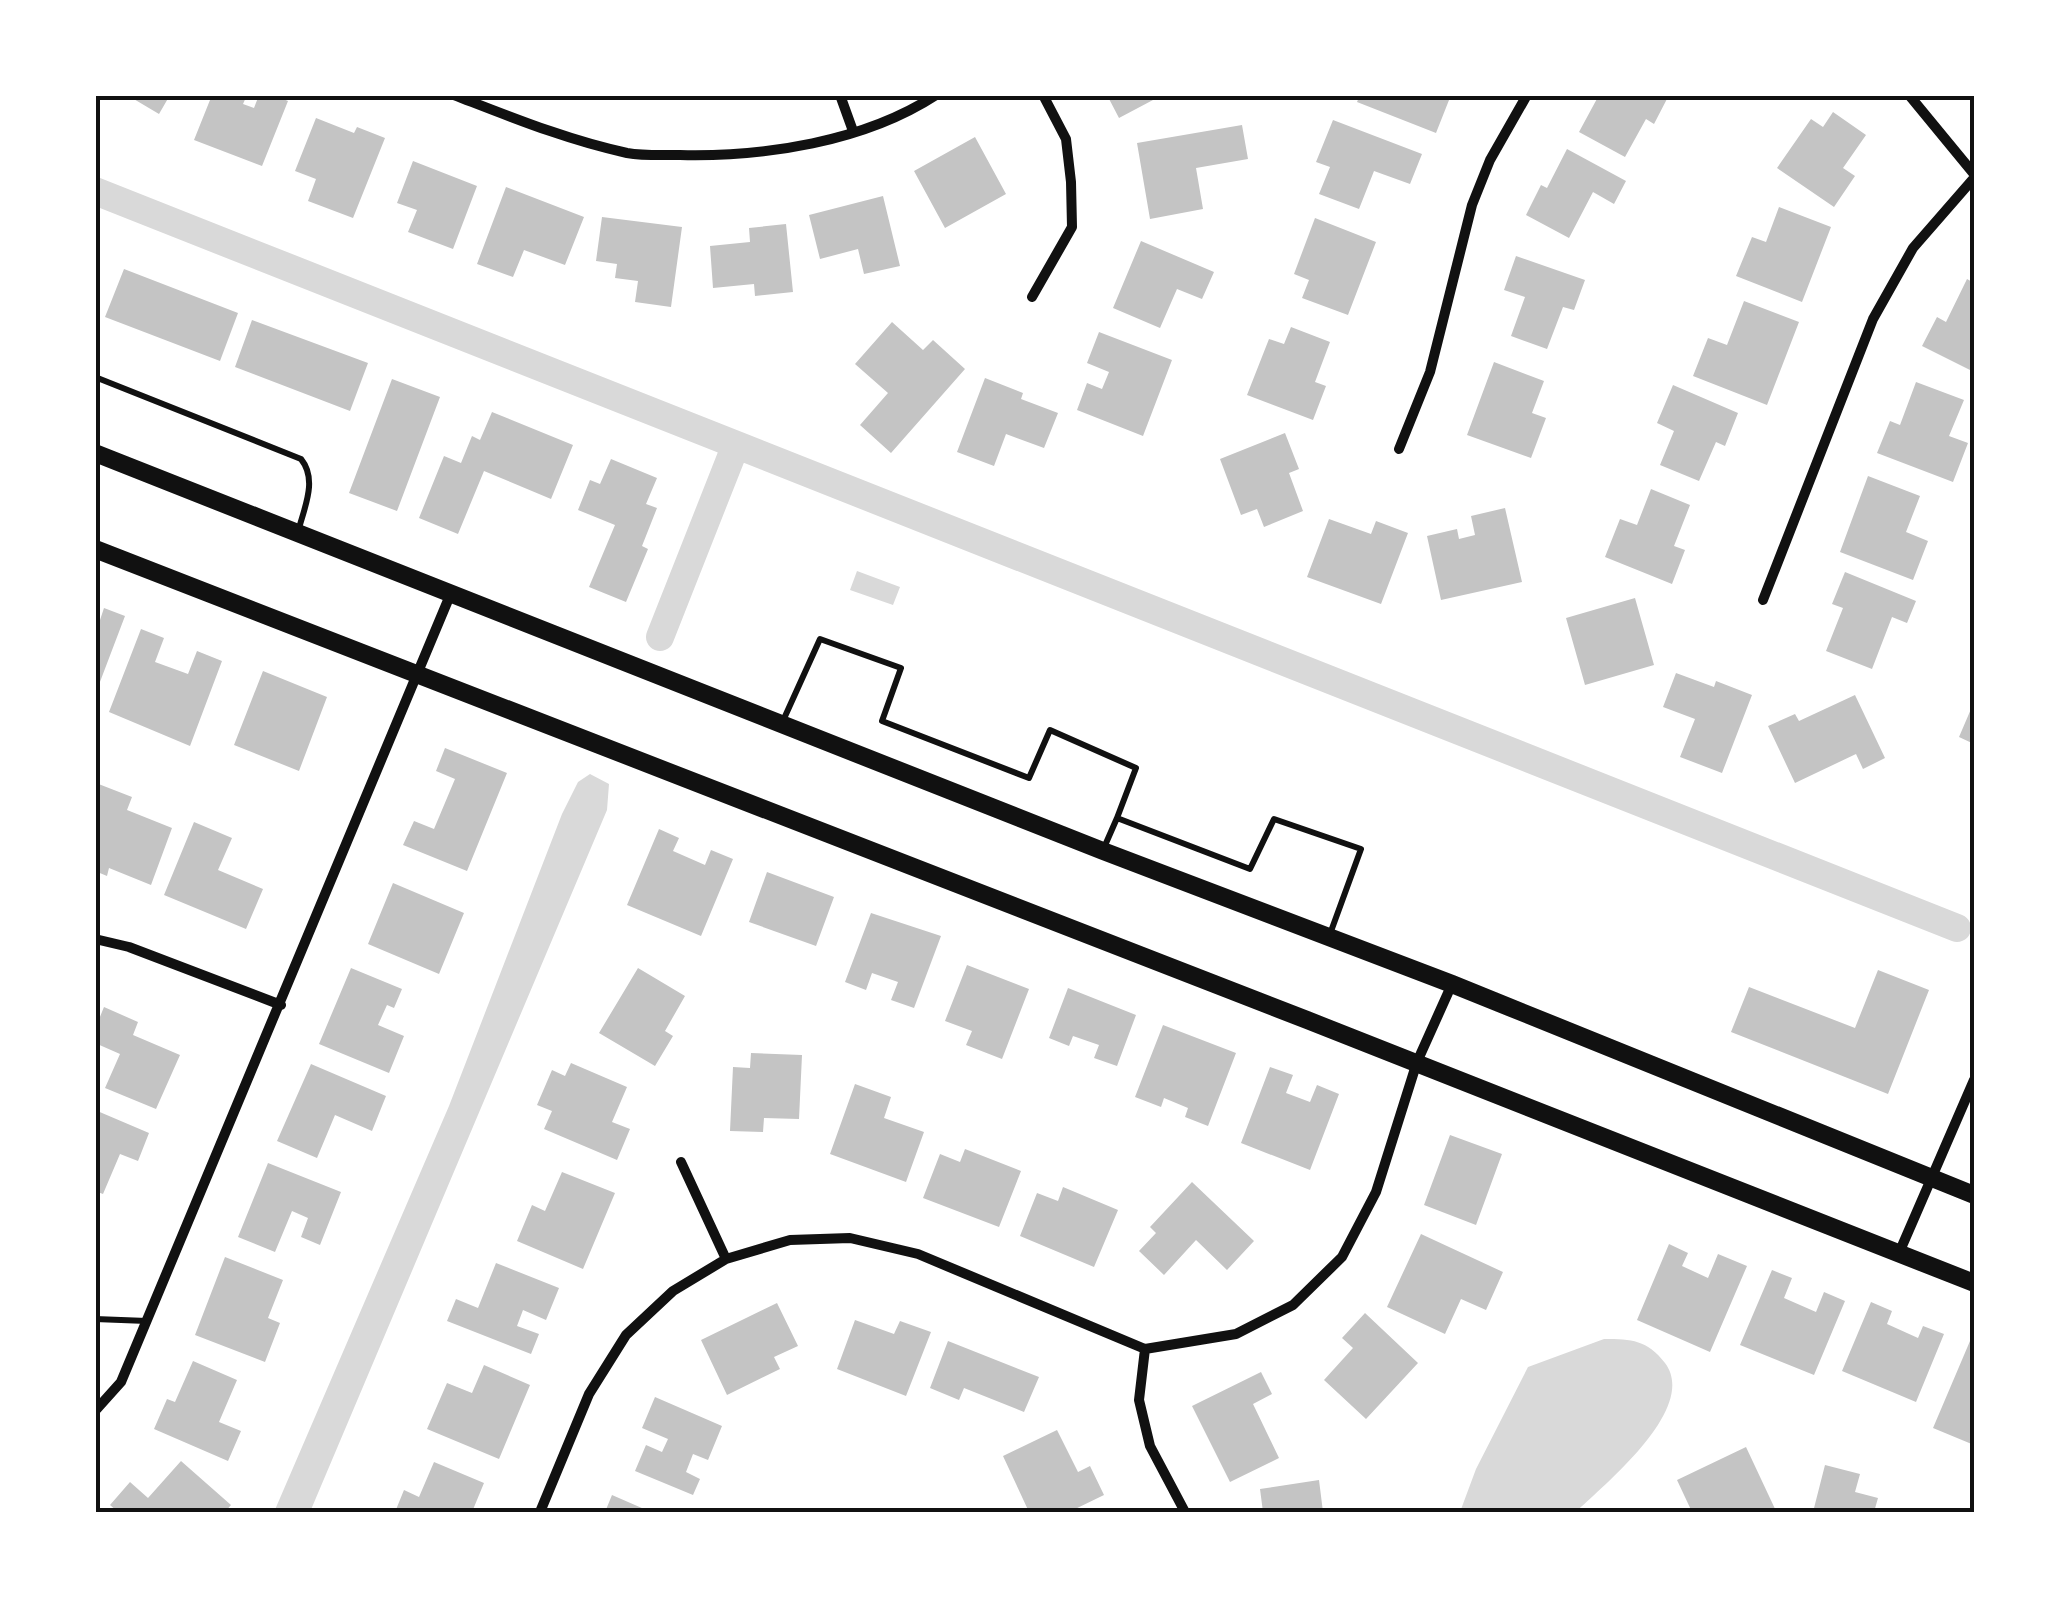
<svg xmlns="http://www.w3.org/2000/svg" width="2069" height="1607" viewBox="0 0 2069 1607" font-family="'Exo 2',sans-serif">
	<rect width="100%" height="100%" fill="#fff"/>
	<path fill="#d9d9d9" d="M857,571L900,587L893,605L850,590Z
		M590,774L609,784L607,810L310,1512H274L449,1106L562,814L578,782Z
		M1604,1339C1632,1339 1647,1340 1665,1363C1699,1408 1605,1484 1576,1512H1460L1476,1469L1528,1367Z"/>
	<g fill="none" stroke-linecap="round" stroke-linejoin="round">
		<path stroke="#d9d9d9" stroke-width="28" d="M95,191L1957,928
			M660,637L735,447"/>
	</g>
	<path fill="#c4c4c4" d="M127,95H170L159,114Z
		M212,95H247L243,104L254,108L259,95H274L288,101L262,166L194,140Z
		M1107,95H1150L1153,100L1119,118Z
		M1360,95H1451L1436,133L1357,102Z
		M1599,95H1669L1654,124L1646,119L1625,157L1579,132Z
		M1833,112L1866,135L1843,168L1855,176L1834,207L1777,168L1811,119L1823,127Z
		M316,118L354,133L357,127L385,138L353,218L308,201L316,179L295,171Z
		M1333,120L1422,154L1410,184L1374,171L1359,209L1319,194L1330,167L1316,162Z
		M1242,125L1248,159L1196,168L1203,209L1150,219L1137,143Z
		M975,137L1006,194L945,228L914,171Z
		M1567,149L1626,181L1614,204L1593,192L1569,238L1526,215L1541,185L1547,188Z
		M413,161L477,186L453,249L408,232L417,210L397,203Z
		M506,187L584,217L565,265L524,250L513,277L477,264Z
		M883,196L900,266L864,274L858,249L820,259L809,215Z
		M1779,207L1831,227L1802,302L1736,276L1752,237L1766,242Z
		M602,217L682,227L671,307L635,302L638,281L615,278L617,264L596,261Z
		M1315,218L1376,242L1348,315L1302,298L1309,280L1294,274Z
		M786,224L793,292L755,296L754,284L713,288L710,246L750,242L749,228Z
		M1141,241L1214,272L1202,299L1177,289L1160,328L1113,308Z
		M1516,256L1585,280L1574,310L1563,307L1547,349L1511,336L1525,297L1504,290Z
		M124,269L238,313L220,361L105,317Z
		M1967,279L1974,283V372L1922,346L1937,317L1946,322Z
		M1744,301L1799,322L1767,405L1693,376L1708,338L1727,345Z
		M252,320L368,363L350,411L235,367Z
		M892,322L923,350L933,340L965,369L891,453L860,425L888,393L855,364Z
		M1291,327L1330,342L1315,382L1326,386L1313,420L1247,395L1269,339L1284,344Z
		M1099,332L1172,360L1143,436L1077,410L1087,383L1102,389L1109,372L1087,363Z
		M1494,362L1544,381L1532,413L1546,418L1531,458L1467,435Z
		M985,378L1023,393L1021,399L1058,413L1044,448L1006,434L994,466L957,452Z
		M392,379L440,397L397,511L349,493Z
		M1916,382L1964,400L1949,436L1968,443L1953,482L1877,453L1890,421L1900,425Z
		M1673,385L1738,413L1725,446L1716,442L1699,481L1660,465L1674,431L1657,423Z
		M492,412L573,445L551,499L484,471L458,534L419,518L444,456L461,463L472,436L480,440Z
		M1285,433L1299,469L1289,473L1303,511L1264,527L1257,509L1241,515L1220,459Z
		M611,459L657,478L646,504L657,508L642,546L648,549L626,602L589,587L615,525L578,510L590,480L600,484Z
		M1868,476L1920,496L1906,532L1928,541L1913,580L1840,552Z
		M1651,489L1690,505L1674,546L1685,550L1672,584L1605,557L1620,519L1637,525Z
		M1505,508L1522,582L1441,600L1427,536L1457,529L1459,539L1475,535L1471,516Z
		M1329,519L1371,534L1376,521L1408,533L1381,604L1307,577Z
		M1845,572L1916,601L1907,623L1892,617L1872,669L1826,651L1843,608L1832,604Z
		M1635,598L1654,665L1585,685L1566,618Z
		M104,608L125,616L95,695V622L99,623Z
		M141,629L164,638L155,662L188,674L197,651L222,661L190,746L109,712Z
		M263,671L327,697L299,771L234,745Z
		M1676,673L1714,687L1716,681L1752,695L1722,773L1680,757L1695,719L1663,707Z
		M1855,695L1885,758L1863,769L1856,754L1795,783L1768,726L1795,714L1799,721Z
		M1974,702V744L1959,737Z
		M445,748L507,773L467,871L403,845L414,821L434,829L455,779L436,771Z
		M96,783L132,797L127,810L172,828L151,885L109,868L107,876L95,871Z
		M194,822L232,838L218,870L263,889L246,929L164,895Z
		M659,829L679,838L673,851L705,865L711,850L733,859L701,936L627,905Z
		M767,872L834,897L816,946L749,922Z
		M393,883L464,913L439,974L368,944Z
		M871,913L941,936L914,1008L891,1000L898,982L872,973L866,990L845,982Z
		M967,965L1029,989L1002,1059L966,1045L972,1031L945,1021Z
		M351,968L402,989L394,1008L387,1005L378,1025L404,1036L389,1073L319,1044Z
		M638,968L685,996L665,1031L673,1036L655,1066L599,1033Z
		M1878,970L1929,990L1888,1094L1731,1032L1749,987L1855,1028Z
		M1068,988L1136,1015L1117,1066L1094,1058L1099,1045L1073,1036L1069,1046L1049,1038Z
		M104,1007L138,1022L133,1035L180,1055L156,1109L105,1088L120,1054L95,1043V1029Z
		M1163,1025L1236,1053L1208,1126L1185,1117L1188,1108L1164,1098L1161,1107L1135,1097Z
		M751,1053L802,1055L799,1119L764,1118L763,1132L730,1131L733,1067L750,1068Z
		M571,1063L627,1087L612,1122L630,1129L617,1160L544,1129L552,1111L537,1105L552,1070L565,1076Z
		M311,1064L386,1096L372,1131L335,1115L317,1158L277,1141Z
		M1270,1067L1293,1075L1286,1093L1310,1102L1317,1085L1339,1094L1310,1170L1241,1143Z
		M855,1084L891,1097L884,1118L924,1132L906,1182L830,1154Z
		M95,1110L149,1133L138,1161L120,1154L103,1194L95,1191Z
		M1450,1135L1502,1154L1476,1225L1424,1205Z
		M965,1149L1021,1171L999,1227L923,1198L940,1154L960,1162Z
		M268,1163L341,1192L320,1245L301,1237L308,1218L292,1211L275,1252L238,1237Z
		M562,1172L615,1193L583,1269L517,1241L532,1205L545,1211Z
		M1192,1182L1254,1241L1227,1270L1196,1240L1164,1275L1139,1251L1156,1233L1150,1227Z
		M1063,1187L1118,1210L1094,1267L1020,1236L1037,1193L1058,1201Z
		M1421,1234L1503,1272L1486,1310L1461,1299L1445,1334L1387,1307Z
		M1669,1244L1688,1253L1682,1266L1708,1278L1718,1254L1747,1266L1710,1352L1637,1320Z
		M225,1257L283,1280L268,1318L280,1323L265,1362L195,1335Z
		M496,1263L559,1288L546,1320L523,1310L517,1326L539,1334L531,1354L447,1321L456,1299L478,1308Z
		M1772,1270L1792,1278L1784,1298L1816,1312L1824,1292L1845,1301L1814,1375L1740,1345Z
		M1871,1302L1892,1311L1887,1324L1918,1338L1923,1326L1944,1334L1916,1402L1842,1371Z
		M777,1303L798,1346L774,1357L780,1369L727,1395L701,1340Z
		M1365,1313L1418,1363L1366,1419L1324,1380L1353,1348L1342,1338Z
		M855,1320L894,1334L900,1321L931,1332L906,1396L837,1369Z
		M948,1341L1039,1377L1024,1412L964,1388L959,1400L930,1388Z
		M1970,1341L1974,1343V1445L1933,1428Z
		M193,1361L237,1380L219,1422L241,1431L228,1461L154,1429L167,1399L175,1402Z
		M484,1365L530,1385L499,1459L427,1429L447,1383L472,1393Z
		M1261,1372L1272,1394L1253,1404L1279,1458L1230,1482L1192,1406Z
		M655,1397L722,1426L708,1460L693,1454L686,1472L700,1479L693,1495L635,1471L646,1445L662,1452L668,1439L642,1428Z
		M1057,1430L1078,1472L1090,1466L1104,1495L1069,1512H1029L1003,1456Z
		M1746,1447L1776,1511L1692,1512L1677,1480Z
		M181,1461L231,1505L225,1512H118L110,1505L130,1482L148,1498Z
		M434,1462L484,1483L472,1512H395L404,1490L419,1497Z
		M1825,1465L1860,1474L1855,1492L1878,1498L1874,1512H1813Z
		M1319,1480L1323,1512H1263L1260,1489Z
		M612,1495L651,1512H605Z"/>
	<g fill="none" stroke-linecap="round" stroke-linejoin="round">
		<path stroke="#111" stroke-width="6" d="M95,377L301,459C318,480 304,508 298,532
			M782,723L820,639L901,668L882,721L1029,778L1050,730L1136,768L1117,818L1250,869L1274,819L1361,849L1330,934
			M1103,850L1117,818
			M95,1319L147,1321"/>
		<path stroke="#111" stroke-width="10" d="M454,95C511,117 567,140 627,153C644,156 663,155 680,155C764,157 864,142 936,95
			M840,95L853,131
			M1909,95L1974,174
			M1032,297L1072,227L1071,182L1066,139L1043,95
			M1399,449L1430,372L1472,205L1490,160L1527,95
			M1763,600L1873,319L1913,248L1974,178
			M95,939L129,947L281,1005
			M681,1162L726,1259
			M1899,1253L1974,1080
			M1145,1349L1139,1400L1150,1446L1185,1512
			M95,1411L121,1382L451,593
			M540,1512L589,1394L626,1335L673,1291L726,1259L790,1240L850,1238L918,1254L1145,1349L1236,1334L1293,1305L1342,1257L1376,1192L1417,1062L1452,984"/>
		<path stroke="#111" stroke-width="18" d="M95,453L1103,851L1452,984L1974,1195
			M95,549C722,791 1349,1035 1974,1283"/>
	</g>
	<rect width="2069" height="1607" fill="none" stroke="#ffffff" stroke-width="195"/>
	<rect x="98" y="98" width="1874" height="1412" fill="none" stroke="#111" stroke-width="4"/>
</svg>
